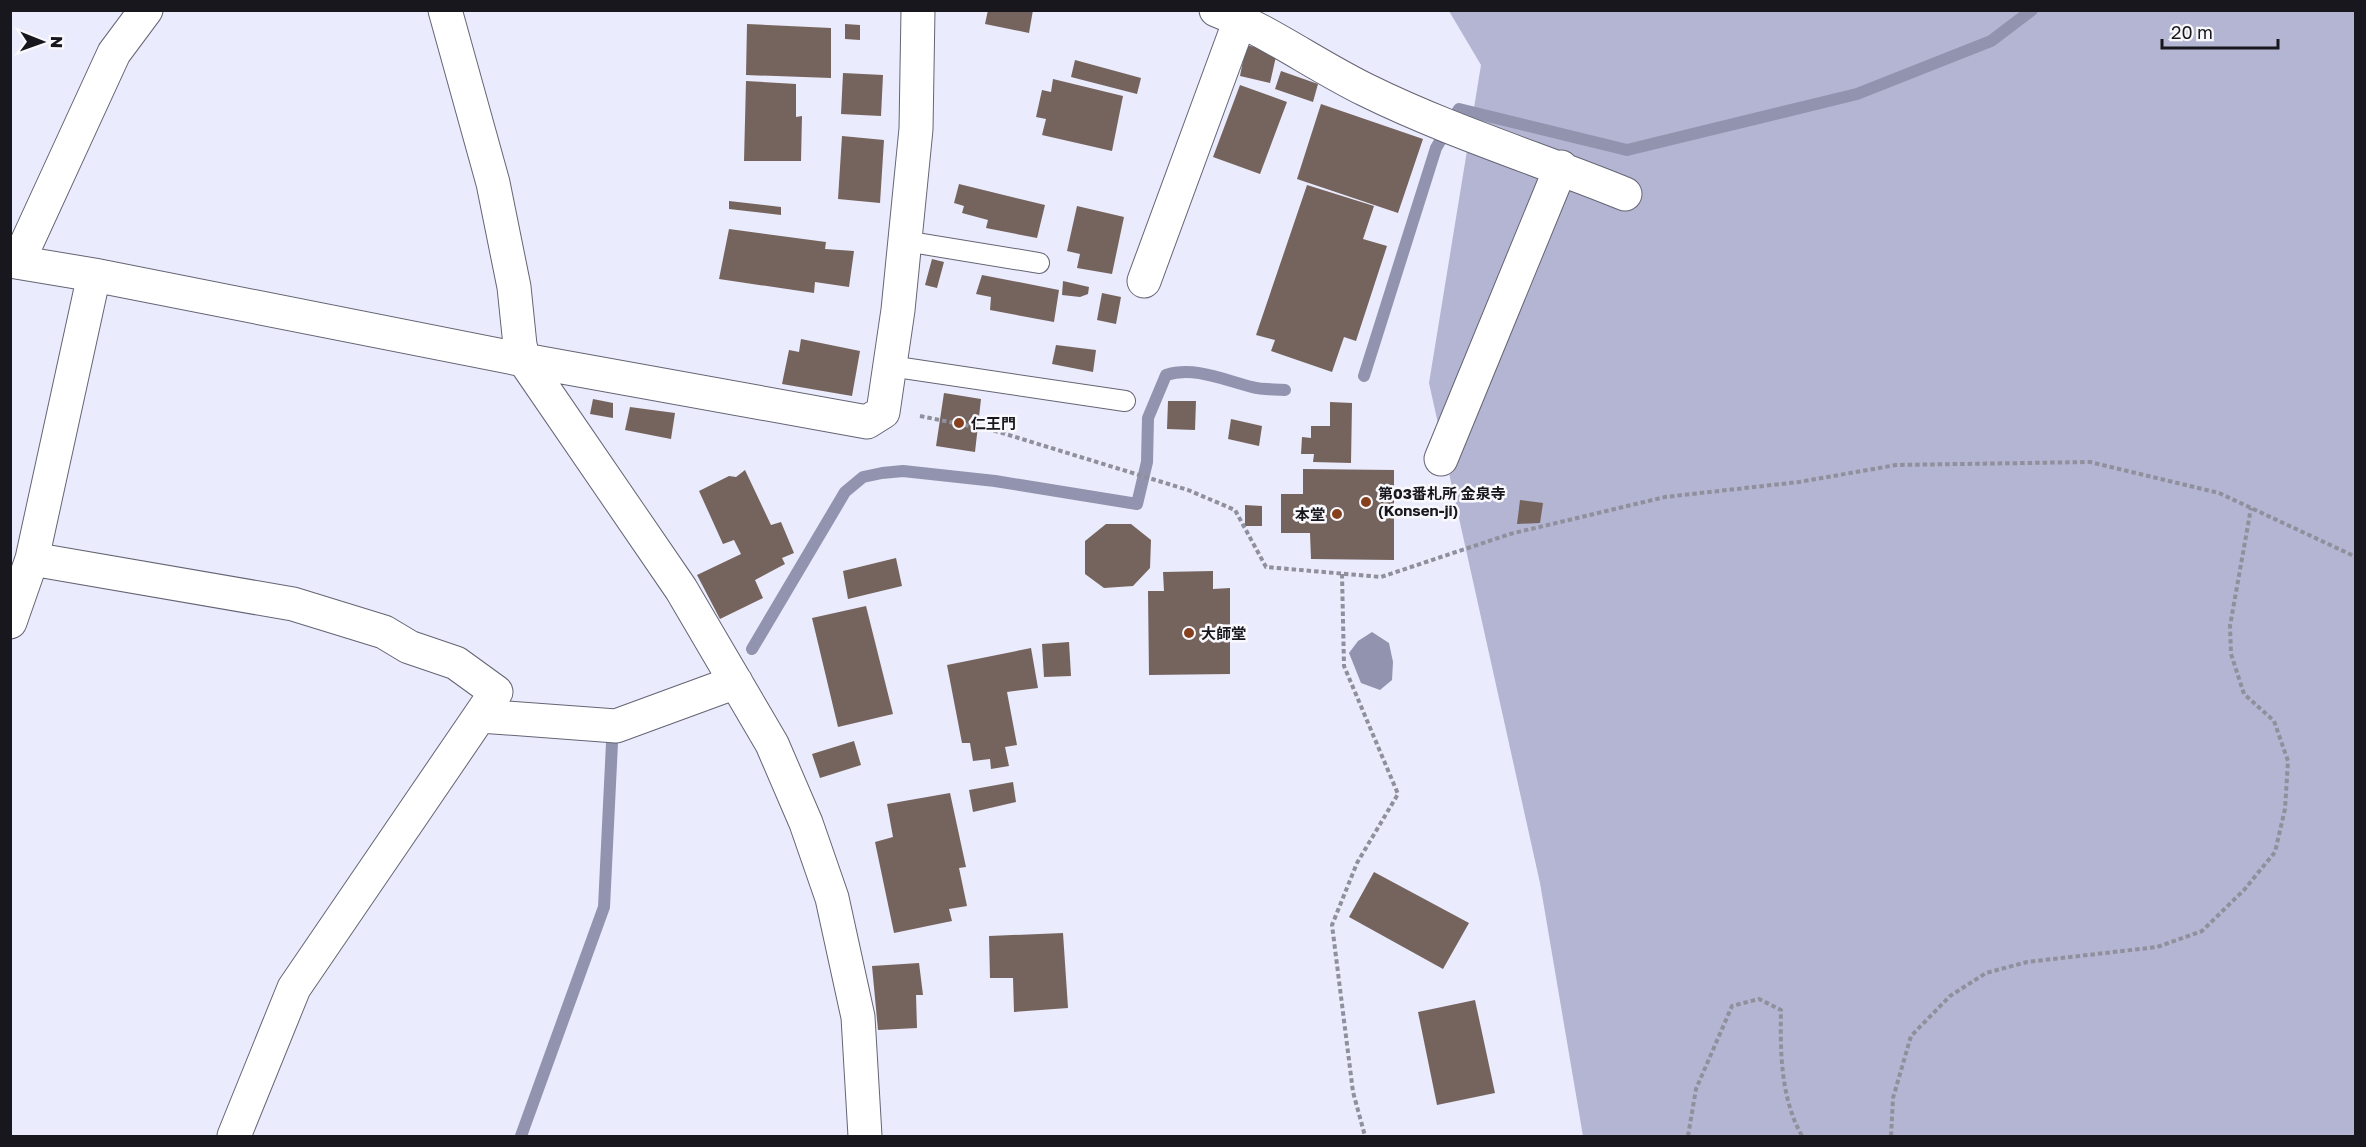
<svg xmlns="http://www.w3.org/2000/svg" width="2366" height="1147" viewBox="0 0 2366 1147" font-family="'Golos Text','Noto Sans JP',sans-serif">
	<rect width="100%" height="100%" fill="#eaebfc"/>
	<path fill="#b4b5d2" d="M1449,11H2355V1136H1583L1540,883L1429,383L1481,65Z"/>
	<path fill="#9293af" d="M1372,632L1389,643L1393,662L1392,680L1380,690L1361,683L1349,653L1358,641Z"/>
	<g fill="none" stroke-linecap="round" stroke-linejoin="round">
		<path stroke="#9293af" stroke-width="12" d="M1364,376L1436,148L1459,109L1627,150L1857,94L1991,41L2032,10
			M752,649L845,492L863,477L882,473L903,471L995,481L1137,504L1147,462L1148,418L1166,375C1194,366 1224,380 1252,387C1263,390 1274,389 1285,390
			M521,1136L604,907L612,743"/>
	</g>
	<path fill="#75645d" d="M988,10H1033L1029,33L985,24Z
		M747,24L831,28V78L746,75Z
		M845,24L860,25V40L845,39Z
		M1246,45L1277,52L1270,83L1240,76Z
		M1075,60L1141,78L1137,94L1071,77Z
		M1281,71L1318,84L1313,102L1275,89Z
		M843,73L883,75L881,116L841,114Z
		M1053,79L1123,96L1112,151L1042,135L1046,119L1036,117L1042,90L1051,92Z
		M746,81L796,84V117L802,116L801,161H744Z
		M1240,85L1287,102L1260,174L1213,157Z
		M1321,104L1423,139L1398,213L1297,179Z
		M842,136L884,140L880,203L838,199Z
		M959,184L1045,205L1037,238L986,228L988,220L962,213L964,206L954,203Z
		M1307,185L1374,206L1363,239L1387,246L1356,341L1344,337L1332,372L1271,351L1275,340L1256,335Z
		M729,201L781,207V215L729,209Z
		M1077,206L1124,217L1112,274L1077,268L1080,254L1067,251Z
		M729,229L826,242L825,249L854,251L849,287L815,282L814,293L719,279Z
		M932,259L944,262L937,288L925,285Z
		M982,275L1059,290L1054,322L990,310L991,297L976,294Z
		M1063,281L1089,287L1088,294L1080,297L1062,295Z
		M1102,293L1121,297L1116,324L1097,320Z
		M801,339L860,351L852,396L782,384L789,350L799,352Z
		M1056,345L1096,350L1093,372L1052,364Z
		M944,393L981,399L975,452L936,446Z
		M593,399L613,403V418L590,414Z
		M1168,401H1196L1195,430L1167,429Z
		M1330,402L1352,403L1351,463L1313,462L1314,454H1301L1302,437L1311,438V426H1330Z
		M630,407L675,413L671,439L625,430Z
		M1231,419L1262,426L1259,446L1228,439Z
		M1303,469L1394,470V560L1311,559L1310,533H1281V494H1303Z
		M745,470L771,525L781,522L794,553L782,558L785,564L755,580L763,598L720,619L697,575L741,554L734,540L723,544L699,491L729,476L736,477Z
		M1520,500L1543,503L1540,523L1517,524Z
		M1245,505L1262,506V526H1245Z
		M1106,524H1131L1151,540L1150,568L1133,586L1104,588L1085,574V541Z
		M896,558L902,586L848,599L843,571Z
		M1213,571V589L1230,588V674L1149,675L1148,591H1164L1163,572Z
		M866,606L893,714L838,727L812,618Z
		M1069,642L1071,676L1044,677L1042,644Z
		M1031,648L1038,688L1007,692L1017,745L1005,747L1009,766L991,769L990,759L973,761L970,743H962L947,665Z
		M854,741L861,765L820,778L812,754Z
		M1013,782L1016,802L973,812L969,790Z
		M950,793L966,867L959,868L967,906L949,909L952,921L894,933L875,842L893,837L887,804Z
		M1374,872L1469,923L1443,969L1349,917Z
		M1063,933L1068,1008L1014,1012L1013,978H990L989,936Z
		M919,963L923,995H916L917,1028L878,1030L872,966Z
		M1475,1000L1495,1093L1437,1105L1418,1012Z"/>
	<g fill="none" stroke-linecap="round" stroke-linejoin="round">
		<defs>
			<path id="service" d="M905,241L1039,263
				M890,366L1125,401"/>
			<path id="minor" d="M445,10L493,183L514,287L520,345L524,360L681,589L772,744L806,823L832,898L858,1017L865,1136
				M1216,10C1269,31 1315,65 1366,90C1449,131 1539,159 1625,194
				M10,261L94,275L524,360L867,422L883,412L898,310L916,129L918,10
				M18,262L114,53L146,10
				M1144,281L1240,20
				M1441,459L1561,167
				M32,559L293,604L384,632L409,647L456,663L496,692L294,988L234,1136
				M10,622L32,559L94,275
				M480,716L616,726L736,682"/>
		</defs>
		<use href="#service" stroke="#646474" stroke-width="22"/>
		<use href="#minor" stroke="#646474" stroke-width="35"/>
		<path stroke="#8f909c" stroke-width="4" stroke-dasharray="4.5 3" stroke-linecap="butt" d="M920,416L999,432L1188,490L1235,510L1266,567L1381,577L1510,534L1665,497L1799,482L1896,465L2090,462L2219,493L2356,557
			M1342,574L1344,666L1398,794L1357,863L1332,925L1353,1092L1365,1136
			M1688,1136L1696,1089L1732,1006L1759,999L1781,1010C1780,1053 1781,1099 1802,1136
			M1891,1136L1893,1098L1911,1036L1950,996L1986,973L2027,962L2157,947L2202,931L2244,890L2275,852L2285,809L2288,761L2274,721L2244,694L2231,654L2230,626L2251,508"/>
		<use href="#service" stroke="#fff" stroke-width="20"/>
		<use href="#minor" stroke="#fff" stroke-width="33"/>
	</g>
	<g fill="#87401d" stroke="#f9f9fd" stroke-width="2">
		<circle cx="959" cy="423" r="6"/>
		<circle cx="1366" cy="502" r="6"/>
		<circle cx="1337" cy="514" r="6"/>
		<circle cx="1189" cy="633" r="6"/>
	</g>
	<g text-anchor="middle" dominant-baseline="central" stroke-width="5" stroke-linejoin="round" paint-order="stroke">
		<g font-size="15" font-weight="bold" fill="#17171d" stroke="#f9f9fd" text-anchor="start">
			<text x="971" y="423">仁王門</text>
			<text x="1378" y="493">第03番札所 金泉寺<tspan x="1378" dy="17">(Konsen-ji)</tspan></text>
			<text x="1325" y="514" text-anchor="end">本堂</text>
			<text x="1201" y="633">大師堂</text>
		</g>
	</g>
	<rect width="2366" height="1147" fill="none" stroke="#17171d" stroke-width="24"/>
	<g transform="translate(42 42) rotate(91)" stroke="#f9f9fd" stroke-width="4.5" paint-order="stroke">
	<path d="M0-4.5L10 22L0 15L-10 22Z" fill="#17171d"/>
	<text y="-9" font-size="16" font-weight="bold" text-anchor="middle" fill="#17171d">N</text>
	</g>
	<path d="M2162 39v9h116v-9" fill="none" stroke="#17171d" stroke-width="3"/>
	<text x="2171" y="39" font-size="18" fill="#17171d" stroke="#f9f9fd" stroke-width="4.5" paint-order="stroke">20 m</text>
</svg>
